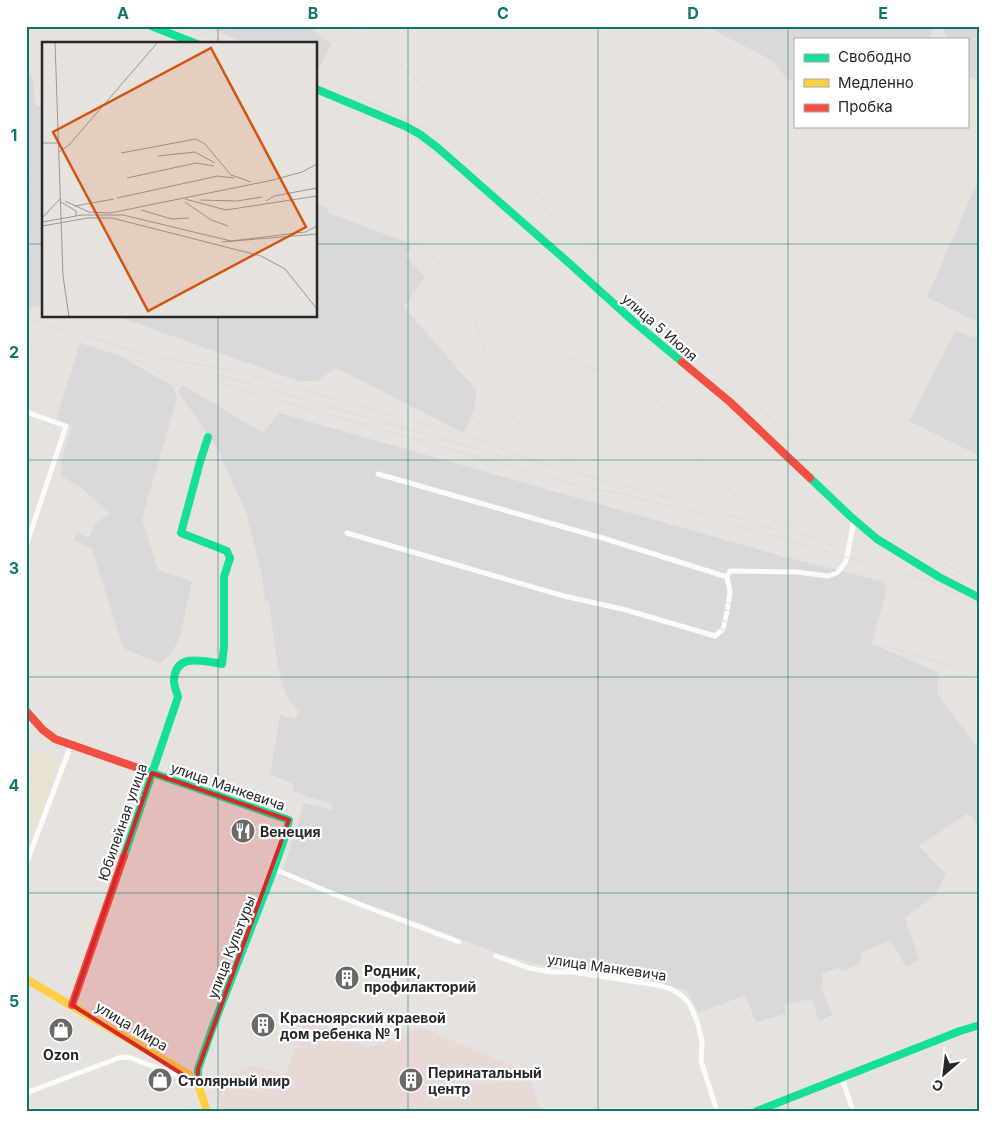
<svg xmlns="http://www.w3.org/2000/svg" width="1006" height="1137" viewBox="0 0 1006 1137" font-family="Inter,sans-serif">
	<rect width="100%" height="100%" fill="#e6e3de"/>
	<path fill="#dbd8da" d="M204,26H309L331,44L318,71L316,70V44H249Z
		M705,26H935L929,39H795V82L787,79L773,61Z
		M943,26H980V82L967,76V39H947Z
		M26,75L33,77L35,105L44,108V306L26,307Z
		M980,176V323L927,297Z
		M316,204L328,208V213L406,242L411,248L405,256L425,277L404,307L477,391L475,408L464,433L336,368L317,381H298L116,316H316Z
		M956,330L970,337L971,336L980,340V456L909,421Z
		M80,343L120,356L174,387L177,398L142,519L158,570L192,581L180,637L172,652L160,664L123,648L92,549L74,540L77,532L89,538L95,523L110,514L80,487L61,476L62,459L72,426L66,425L56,420Z
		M183,385L263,433L279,413L778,555L882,581L887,588L872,644L938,672L937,693L980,752V828L970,815L967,814L919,846L946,874L935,895L906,917L907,924L919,960L906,967L890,940L862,952L860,964L842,971L839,968L822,973L823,981L821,986L832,1015L819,1021L812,999L785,1004V1014L756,1022L745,995L699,1013L686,990L627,976L553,968L498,954L404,917L281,877L304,803L332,810L333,804L308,797L292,790L293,784L270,774L280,714L295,719L299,713L286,695L277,663L269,601H265L262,576L246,512L222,460L221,454L178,391Z"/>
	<path fill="#e9e3d2" d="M26,748L60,759L26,851Z"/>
	<path fill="#e8d9d6" d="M306,1017L368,1048L421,1027L527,1072L542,1111H223L213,1082L255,1065L285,1076Z"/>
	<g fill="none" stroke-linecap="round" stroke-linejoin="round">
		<path stroke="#fbfbfa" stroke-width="5" d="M26,412L66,426L26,546
			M378,474L606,539L727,577L730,571L797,572L828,576L837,573L845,563L847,557L854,520
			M347,533L564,596L626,610L715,636L723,629L727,612L730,592L727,577
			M26,864L71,745
			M274,869L336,895L459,942
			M496,956L529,968L550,972H573L657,985L671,989L681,995L689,1003L697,1021L702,1041L701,1061L717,1111
			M842,1078L853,1111
			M26,1093L121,1057L131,1058L179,1076L187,1074"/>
		<path stroke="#16e098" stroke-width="8" d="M151,26L197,44
			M316,89L407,127L421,135L438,148L569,263L633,321L682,362
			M810,478L850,516L877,539L939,577L980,598
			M138,768L289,820L286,834L271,877L212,1029L198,1069V1084
			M124,856L178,697C177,692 174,687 174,681C175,652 203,661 222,664L224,647V577L230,558L227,551L181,533L200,462L208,437
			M757,1111L960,1031L980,1025"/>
		<path stroke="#ffcf43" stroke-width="8" d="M26,979L188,1074L198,1084L207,1111"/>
		<path stroke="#f24e42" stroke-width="8" d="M682,362L730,402L810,478
			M26,711L43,730L55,739L138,768
			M72,1005L124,856"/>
		<path stroke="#dddcdd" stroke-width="1" d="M188,26L231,44
			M220,26L264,44
			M359,26L546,202
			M316,78L342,89L431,131L466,152L533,200L581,239L844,488L896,530L921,548L942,562L980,585
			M26,173L44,179
			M26,185L44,191
			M382,209L438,262L455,285L473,318L495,385L510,412L526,432L553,453L589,471
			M26,223L44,229
			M26,233L44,239
			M26,249L44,255
			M316,279C328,283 340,287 352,292C370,300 391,315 405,329C434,357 451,397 480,424C490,433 500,439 511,446
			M316,293C347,304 377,314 402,335
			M292,316L304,322L351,355L480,429
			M26,318L131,350L183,372L232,387L587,488L623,494L661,504L712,515L742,527L908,575L939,585L980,606
			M558,353L643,390L661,405L699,461L717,480L749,505L776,521L799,532L835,547
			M161,358L233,370L496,445L506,451L537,462L676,500
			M137,360L145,363L171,380L187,394L237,454L251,499L272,578L276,634L283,675L296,707L316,726L345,747L363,753L643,833L725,856
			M212,373L512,459
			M210,413L257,447L318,481
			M228,435C245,450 262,464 283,473C299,481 317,486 335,492L618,573L728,603L798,624L864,642
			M246,457C255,465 262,474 271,483C288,498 311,506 332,514
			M266,471C296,493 336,501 371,511C419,525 467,538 514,551
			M253,485L287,561L323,631L352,661L426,703L447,712L548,739
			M729,515L774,529
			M274,518C280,527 287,538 297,544C310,553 326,557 340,562
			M296,544L342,591L377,606L474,633L759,715
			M330,574L359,587L397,600L605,659
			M610,578C631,589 646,606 667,616C686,624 707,625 726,630C788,649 851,665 913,682
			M628,588L665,597
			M659,591L748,616
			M657,599L700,611
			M740,604L756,603L777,607L866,633
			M691,612L749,628
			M739,618L865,652
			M733,636L765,658L877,689
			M857,643L865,645L910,666
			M878,644L980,674
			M814,646L836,652
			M857,653L869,657L910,674"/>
	</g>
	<path fill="#d62828" fill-opacity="0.2" stroke="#d62828" stroke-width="4" stroke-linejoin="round" d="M152,773L289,820L198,1069V1084L72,1005Z"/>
	<path fill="none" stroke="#0f766e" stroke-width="1" stroke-opacity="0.55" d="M218,26V44M408,26V1111M598,26V1111M788,26V1111M26,244H44M316,244H980M218,316V1111M26,460H980M26,677H980M26,893H980"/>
	<defs>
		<symbol id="restaurant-disc" viewBox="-11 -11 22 22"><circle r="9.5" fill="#6a6968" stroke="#fff"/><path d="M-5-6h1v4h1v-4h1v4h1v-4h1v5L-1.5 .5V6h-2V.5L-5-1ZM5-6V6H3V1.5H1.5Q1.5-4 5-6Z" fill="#fff"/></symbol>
		<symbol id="building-disc" viewBox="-11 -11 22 22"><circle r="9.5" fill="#6a6968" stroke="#fff"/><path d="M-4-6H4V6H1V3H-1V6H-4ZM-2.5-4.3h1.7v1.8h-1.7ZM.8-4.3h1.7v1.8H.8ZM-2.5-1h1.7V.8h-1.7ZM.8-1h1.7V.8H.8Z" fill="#fff"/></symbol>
		<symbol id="shop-disc" viewBox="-11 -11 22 22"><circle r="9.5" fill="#6a6968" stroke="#fff"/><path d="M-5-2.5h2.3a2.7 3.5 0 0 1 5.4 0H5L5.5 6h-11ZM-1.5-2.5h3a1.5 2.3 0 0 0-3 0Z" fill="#fff"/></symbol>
	</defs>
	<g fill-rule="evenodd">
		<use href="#restaurant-disc" x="229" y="817" width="28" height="28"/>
		<use href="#building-disc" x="333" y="964" width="28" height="28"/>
		<use href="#building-disc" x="249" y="1011" width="28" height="28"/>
		<use href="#shop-disc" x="47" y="1016" width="28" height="28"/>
		<use href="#shop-disc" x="146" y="1066" width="28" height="28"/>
		<use href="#building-disc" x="397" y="1066" width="28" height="28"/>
	</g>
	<g text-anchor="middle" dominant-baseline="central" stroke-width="4.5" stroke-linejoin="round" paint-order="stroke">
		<g font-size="14" fill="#282828" stroke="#fff">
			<text transform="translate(660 327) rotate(41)">улица 5 Июля</text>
			<text transform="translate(228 786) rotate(19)">улица Манкевича</text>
			<text transform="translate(122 822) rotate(-71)">Юбилейная улица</text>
			<text transform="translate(231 947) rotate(-69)">улица Культуры</text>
			<text transform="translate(607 967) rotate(8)">улица Манкевича</text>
			<text transform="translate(132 1026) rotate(31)">улица Мира</text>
		</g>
		<g font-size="14" font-weight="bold" fill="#282828" stroke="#fff" text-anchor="start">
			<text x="260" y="831">Венеция</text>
			<text x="364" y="970">Родник,<tspan x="364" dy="16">профилакторий</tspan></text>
			<text x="280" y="1017">Красноярский краевой<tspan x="280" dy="16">дом ребенка № 1</tspan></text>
			<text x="61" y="1054" text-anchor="middle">Ozon</text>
			<text x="428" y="1072">Перинатальный<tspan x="428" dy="16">центр</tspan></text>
			<text x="178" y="1080">Столярный мир</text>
		</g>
	</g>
	<g transform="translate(42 42)">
		<rect width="275" height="275" fill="#e6e3de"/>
		<path fill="none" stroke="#9a9895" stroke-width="1" d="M13,0L21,234L27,275M0,101H17M17,110L27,103L116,0M79,111L154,97L163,102L189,133L209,140M116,114L153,110L173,121M85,136L154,121L172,124M75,156L176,134L192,136M143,157L184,168L275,154M158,158L195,159L220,155M23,159L47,170L68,171L231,138L260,130L275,122M224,159L232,154L275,146M19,160L34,169V174M143,160L169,178L186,184M33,164L72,157M99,168L130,177L147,176M0,176L19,156M0,180L40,173H81L189,199L263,190L275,184M0,184L46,176H70L219,214L243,227L275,267M180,200L275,192"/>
		<path fill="#d5540f" fill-opacity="0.15" stroke="#d5540f" stroke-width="2.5" d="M169,6L264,185L106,269L11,90Z"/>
		<rect width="275" height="275" fill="none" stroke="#282828" stroke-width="2.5"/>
	</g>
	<rect width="1006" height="1137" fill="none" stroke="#ffffff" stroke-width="55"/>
	<rect x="794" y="38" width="175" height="90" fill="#ffffff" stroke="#a9a9a9"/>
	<rect x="804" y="54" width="25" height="8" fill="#16e098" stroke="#a9a9a9"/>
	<text x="838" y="62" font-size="15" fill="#282828">Свободно</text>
	<rect x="804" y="79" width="25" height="8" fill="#ffcf43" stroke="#a9a9a9"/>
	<text x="838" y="88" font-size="15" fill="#282828">Медленно</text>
	<rect x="804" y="104" width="25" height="8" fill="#f24e42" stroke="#a9a9a9"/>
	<text x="838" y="112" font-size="15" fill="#282828">Пробка</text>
	<g transform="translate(944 1074) rotate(208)" stroke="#ffffff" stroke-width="4" paint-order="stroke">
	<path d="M0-4L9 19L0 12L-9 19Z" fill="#282828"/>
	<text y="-8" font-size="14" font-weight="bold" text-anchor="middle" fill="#282828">С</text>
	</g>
	<rect x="28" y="28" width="950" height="1082" fill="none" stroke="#0f766e" stroke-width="2"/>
	<g font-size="16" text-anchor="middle" font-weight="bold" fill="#0f766e">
		<text x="123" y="19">A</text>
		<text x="313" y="19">B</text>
		<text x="503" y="19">C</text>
		<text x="693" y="19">D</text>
		<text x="883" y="19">E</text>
		<text x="14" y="141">1</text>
		<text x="14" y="358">2</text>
		<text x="14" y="574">3</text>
		<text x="14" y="791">4</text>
		<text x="14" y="1007">5</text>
	</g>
</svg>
